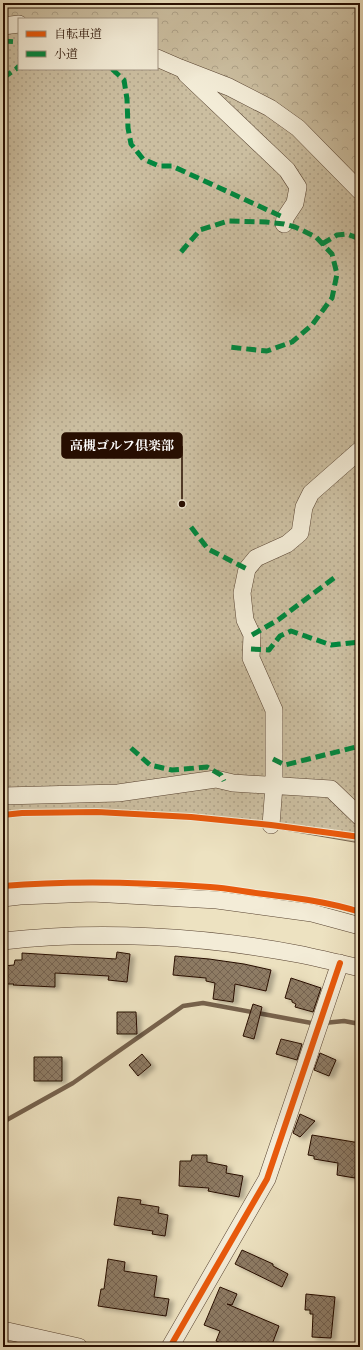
<svg xmlns="http://www.w3.org/2000/svg" width="363" height="1350" viewBox="0 0 363 1350" font-family="'Libre Caslon Text','Noto Serif JP',serif">
	<defs>
		<pattern id="grass-dots" width="8" height="8" patternUnits="userSpaceOnUse"><rect width="8" height="8" fill="#cbbea0"/><path d="M2 2h.1M6 6h.1" fill="none" stroke="#aea288" stroke-width="1.8" stroke-linecap="round"/></pattern>
		<pattern id="forest-crowns" width="20" height="18" patternUnits="userSpaceOnUse"><rect width="20" height="18" fill="#cbbea0"/><path d="M2 6a3 3 0 1 1 6 0M12 15a3 3 0 1 1 6 0" fill="none" stroke="#aea288"/></pattern>
		<pattern id="building-cross-hatch" width="8" height="8" patternUnits="userSpaceOnUse"><rect width="8" height="8" fill="#8e7c65"/><path d="M0 0l8 8M0 8l8-8" fill="none" stroke="#746451"/></pattern>
		<filter id="shadow"><feDropShadow dx="4.5" dy="2.5" stdDeviation="2" flood-color="#0004"/></filter>
	</defs>
	<rect width="100%" height="100%" fill="#ede2c1"/>
	<filter id="stains"><feTurbulence type="fractalNoise" baseFrequency=".005" numOctaves="4"/><feColorMatrix values="0 0 0 0 .2 0 0 0 0 .09 0 0 0 0 .02 0 0 0 .5 -.17"/></filter>
	<radialGradient id="worn" r=".72"><stop offset=".6" stop-color="#630" stop-opacity="0"/><stop offset="1" stop-color="#630" stop-opacity=".3"/></radialGradient>
	<path fill="url(#grass-dots)" stroke="#796650" d="M3,28H19V69H157V63L259,108L302,137L360,197V843L238,822L135,811L19,813L3,816Z"/>
	<path fill="url(#forest-crowns)" stroke="#796650" d="M3,3H360V187L305,131L157,54V19H19L3,22Z"/>
	<g fill="none" stroke-linecap="round" stroke-linejoin="round">
		<path stroke="#76624d" stroke-width="4.5" d="M324,1023L344,1021L360,1024
			M3,1122L73,1083L183,1006L203,1003L317,1024"/>
	</g>
	<path fill="url(#building-cross-hatch)" stroke="#270e01" filter="url(#shadow)" d="M117,952L130,954L127,982L108,980L109,976L55,973V987L13,985L14,984H3V966L14,965L15,960H22V953L116,959Z
		M175,956L209,959L244,964L271,970L266,991L235,984L233,1002L213,999L215,983L206,981V978L173,975Z
		M291,978L321,988L313,1012L295,1007L296,1004L292,1002V1000L285,998Z
		M253,1004L262,1007L254,1039L243,1036Z
		M117,1012H136L137,1034H117Z
		M281,1039L302,1044L297,1060L276,1054Z
		M320,1053L336,1060L329,1076L314,1070Z
		M142,1054L151,1065L138,1076L129,1065Z
		M34,1057H62V1081H34Z
		M300,1114L315,1121L300,1137L293,1133Z
		M312,1135L360,1143V1151L355,1178L337,1175L338,1163L314,1159V1156L308,1155Z
		M192,1155H207V1162L227,1166L226,1173L243,1176L239,1197L208,1191L209,1188L179,1186L180,1161H191Z
		M118,1197L141,1200L140,1204L159,1207L158,1213L168,1215L165,1236L152,1234L153,1231L114,1225Z
		M242,1250L273,1264V1266L288,1274L282,1287L235,1264Z
		M108,1259L125,1262L124,1271L157,1276L154,1297L169,1299L166,1316L98,1306L101,1289H104Z
		M220,1287L237,1294L232,1305L227,1304L279,1326L271,1347H230L216,1341L220,1331L204,1325Z
		M306,1294L335,1297L331,1338L312,1337L313,1314H310V1310H305Z"/>
	<g fill="none" stroke-linecap="round" stroke-linejoin="round">
		<defs>
			<path id="minor" d="M3,26L19,24
				M157,58L180,68L229,87L270,108L298,128L360,191
				M186,74L287,170L298,187L295,203L285,218L284,224
				M3,796L118,793L216,779L233,783L331,789L360,817
				M271,825L274,786V710L251,658L252,635L245,620L242,593L247,569L256,558L287,544L300,533L304,507L311,493L360,450
				M3,898L20,896L92,893L217,900L312,913L360,926
				M3,941C98,930 204,936 298,954C318,958 339,963 360,968
				M3,1330L79,1347
				M170,1347L267,1179L340,963"/>
		</defs>
		<use href="#minor" stroke="#584331" stroke-width="18"/>
		<use href="#minor" stroke="#f3ecd7" stroke-width="17"/>
		<path stroke="#00873e" stroke-width="5" stroke-dasharray="10 5" stroke-linecap="butt" d="M3,41L19,42
			M112,69L124,80L127,99L128,128L131,144L143,159L159,166H172L285,218
			M3,78L16,69L19,66
			M322,244L337,235L347,234L360,239
			M181,252L200,230L228,221L266,222L284,224L295,227L316,237L332,254L337,274L332,298L312,325L292,342L267,351L228,347
			M191,527L208,549L247,569
			M252,635L278,620L334,578
			M251,649L269,650L280,636L291,631L331,645L360,642
			M131,748L150,765L172,770L207,767L221,775L224,781
			M273,759L285,765L360,746"/>
		<defs>
			<path id="cycleway" d="M3,815L22,813L97,812L191,817L271,825L360,837
				M3,886C72,880 141,882 210,887C228,888 246,892 264,894C297,898 329,902 360,912
				M170,1347L267,1179L340,963"/>
		</defs>
		<use href="#cycleway" stroke="#f3ecd7" stroke-width="8"/>
		<use href="#cycleway" stroke="#e8590c" stroke-width="6"/>
	</g>
	<path fill="none" stroke="#270e01" stroke-width="1.5" d="M182 504L182 446"/>
	<circle fill="#270e01" stroke="#f3ecd7" stroke-width="1.5" cx="182" cy="504" r="4"/>
	<rect fill="#270e01" stroke="#270e01" stroke-width="1.5" x="62" y="433" width="120" height="25" rx="4"/>
	<g font-size="13" text-anchor="middle" font-weight="bold" fill="#fff">
		<text x="122" y="450">高槻ゴルフ倶楽部</text>
	</g>
	<rect width="363" height="1350" fill="none" stroke="#ede2c1" stroke-width="16"/>
	<rect x="4" y="4" width="355" height="1342" fill="none" stroke="#270e01" stroke-width="2"/>
	<rect x="8" y="8" width="347" height="1334" fill="none" stroke="#270e01"/>
	<rect x="18" y="18" width="140" height="52" fill="#f3ecd7" stroke="#a19381"/>
	<rect x="26" y="31" width="20" height="6" fill="#e8590c" stroke="#a19381"/>
	<text x="54" y="38" font-size="12" fill="#270e01">自転車道</text>
	<rect x="26" y="51" width="20" height="6" fill="#00873e" stroke="#a19381"/>
	<text x="54" y="58" font-size="12" fill="#270e01">小道</text>
	<rect width="100%" height="100%" filter="url(#stains)"/>
	<rect width="100%" height="100%" fill="url(#worn)"/>
</svg>
